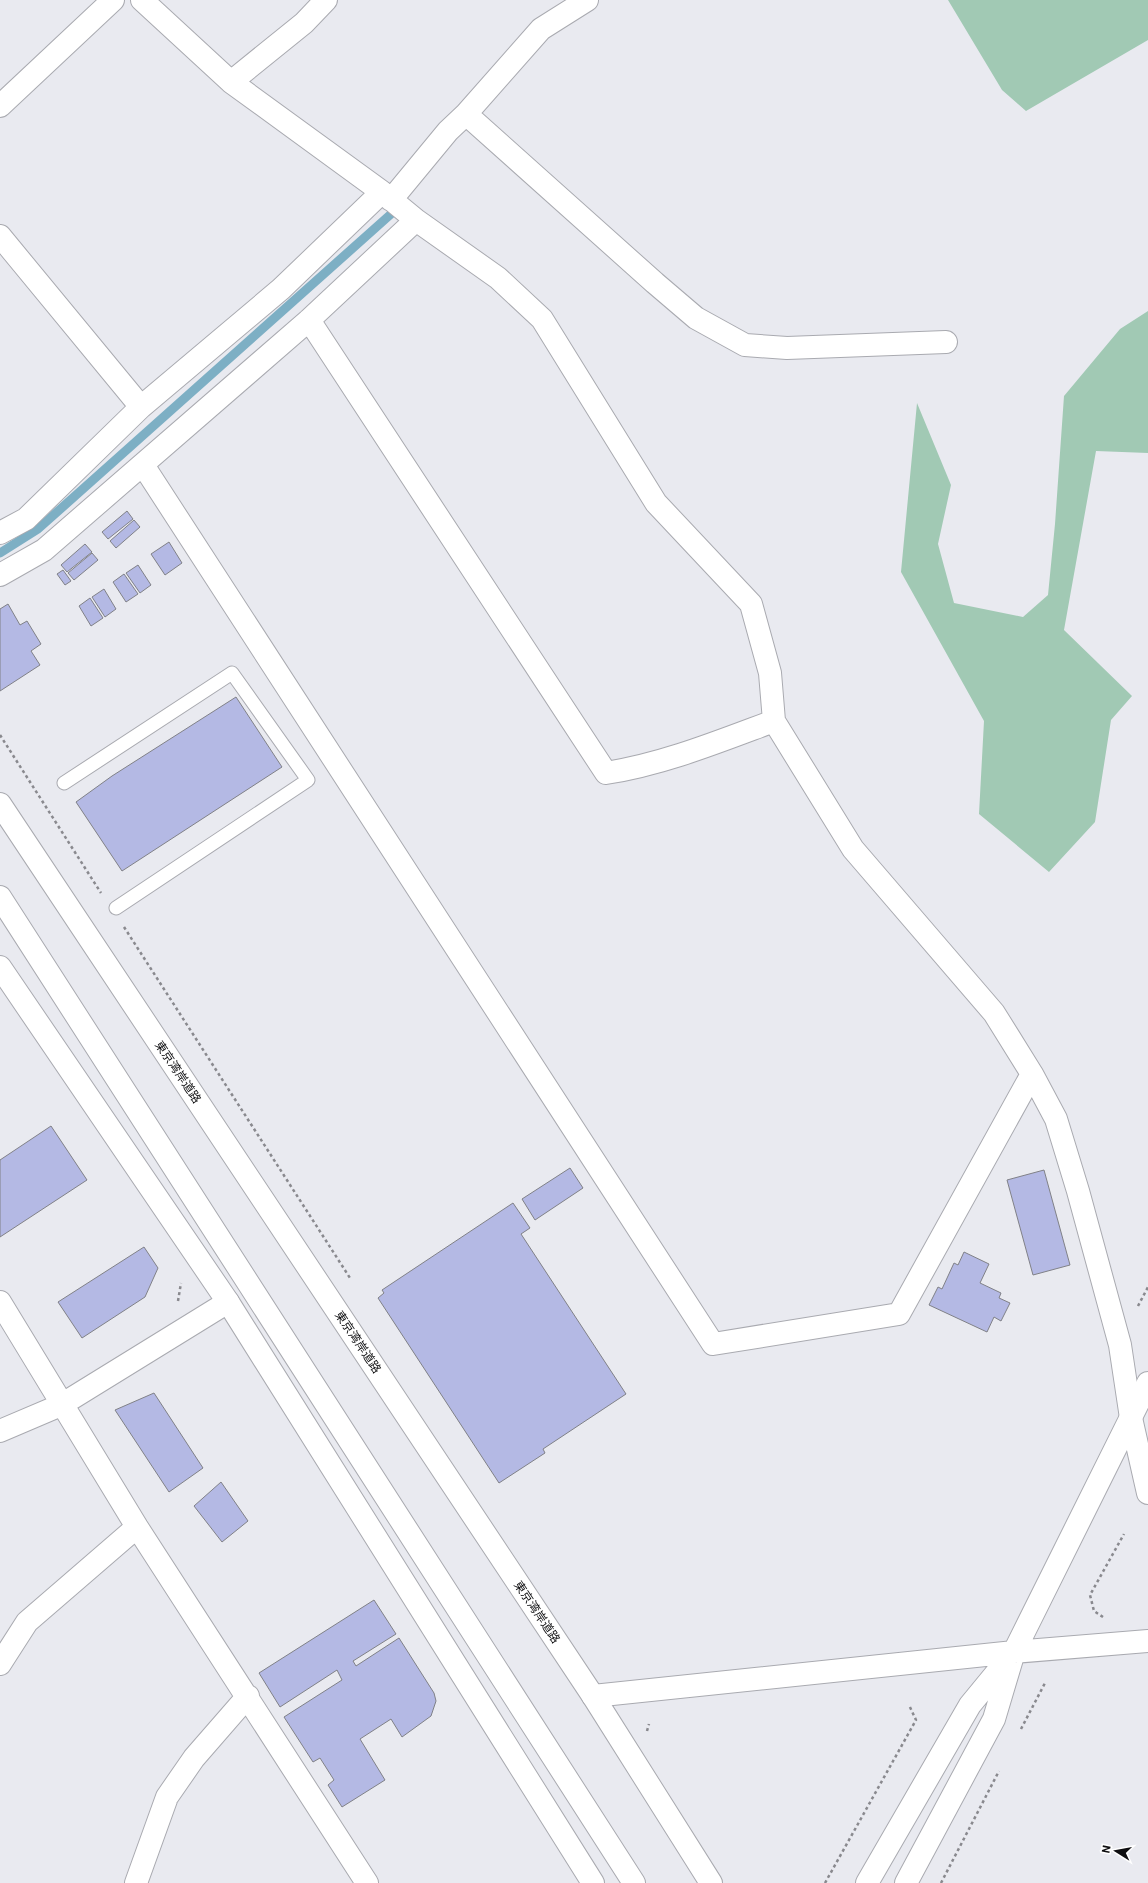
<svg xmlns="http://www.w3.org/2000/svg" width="1148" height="1883" viewBox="0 0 1148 1883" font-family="Roboto,'Noto Sans JP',sans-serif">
	<rect width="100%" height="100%" fill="#e9eaf0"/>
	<path fill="#a1c9b4" d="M948,0H1148V40L1026,111L1002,90Z
		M1148,311V453L1096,451L1064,630L1132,696L1111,720L1095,822L1049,872L979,814L984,721L901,572L917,403L951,485L938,544L954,603L1023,617L1048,595L1055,524L1064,396L1120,329Z"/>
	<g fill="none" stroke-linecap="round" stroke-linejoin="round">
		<path stroke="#7dafc4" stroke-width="9" d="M0,553L38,529L391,214"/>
	</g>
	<path fill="#b4b9e4" stroke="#808187" d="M127,511L133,519L108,539L102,532Z
		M134,520L140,527L116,548L110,541Z
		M169,542L182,563L165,575L151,554Z
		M85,544L92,552L67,572L61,565Z
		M92,553L98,560L74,580L68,573Z
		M138,565L151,585L140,593L126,573Z
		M63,570L71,581L65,585L57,574Z
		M124,574L138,594L126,602L113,582Z
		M104,589L116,609L105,617L92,597Z
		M90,598L103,618L91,626L79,606Z
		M8,604L20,625L27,621L41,644L31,651L40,665L0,691V609Z
		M236,697L282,767L122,871L76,802L112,776Z
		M51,1126L87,1180L0,1237V1160Z
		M570,1168L583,1188L535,1220L522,1199Z
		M1044,1170L1070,1265L1033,1275L1007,1180Z
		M513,1203L530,1228L521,1234L626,1394L543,1449L545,1453L499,1483L378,1298L384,1293L382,1290Z
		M144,1247L158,1268L145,1297L82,1338L58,1302Z
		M964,1252L989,1264L980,1283L1001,1293L999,1298L1010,1303L1001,1321L994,1317L987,1332L929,1305L938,1287L942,1289L954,1263L958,1265Z
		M154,1393L203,1468L169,1492L115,1410Z
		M221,1482L248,1521L222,1542L194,1506Z
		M374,1600L396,1634L353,1661L356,1666L399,1638L434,1693L436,1701L431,1716L402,1737L391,1719L360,1739L385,1780L342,1807L328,1785L334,1780L320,1758L313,1762L284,1717L342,1680L337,1670L280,1707L259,1673Z"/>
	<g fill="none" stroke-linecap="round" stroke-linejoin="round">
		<defs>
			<path id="lane" d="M64,783L232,673L308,780L116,908"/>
			<path id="street" d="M142,0L231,82L382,192L416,220L498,278L542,319L656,503L751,604L770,673L774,721L853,849L994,1013L1032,1074L1056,1119L1078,1191L1120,1345L1131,1418L1148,1493
				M231,82L304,23L326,0
				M0,106L113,0
				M466,114L541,29L587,0
				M391,200L448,131L466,114L655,283L696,318L745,345L787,348L946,342
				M0,236L141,407
				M309,320L606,773C664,764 720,741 774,721
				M143,465L713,1344L899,1314L1032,1074
				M0,533L26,519L141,407L281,289L382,192
				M0,575L44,550L309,320L416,220
				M0,1302L137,1527L367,1883
				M0,1431L61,1405L228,1302
				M0,1664L27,1622L137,1527
				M136,1883L167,1797L194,1758L248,1696"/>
			<path id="secondary" d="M593,1696L1014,1652L1148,1641
				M867,1883L970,1705L1007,1660
				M906,1883L994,1719L1014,1652L1148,1383"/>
			<path id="highway" d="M0,804L593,1696L711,1883
				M0,897L634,1883
				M0,967L228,1302L593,1883"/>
		</defs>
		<use href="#lane" stroke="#a9aab0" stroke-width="15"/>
		<use href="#street" stroke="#a9aab0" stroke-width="24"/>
		<use href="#secondary" stroke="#a9aab0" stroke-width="24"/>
		<use href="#highway" stroke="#a9aab0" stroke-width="24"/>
		<path stroke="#89898e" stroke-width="2.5" stroke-dasharray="3 3" stroke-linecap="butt" d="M0,735L101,893
			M124,927L350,1278
			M178,1301L181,1283
			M1138,1306L1148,1287
			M1103,1617L1094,1611L1090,1595L1124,1534
			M1021,1729L1045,1683
			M647,1731L649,1724
			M825,1883L916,1720L909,1705
			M941,1883L999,1771"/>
		<use href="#lane" stroke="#fff" stroke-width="13"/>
		<use href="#street" stroke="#fff" stroke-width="22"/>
		<use href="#secondary" stroke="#fff" stroke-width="22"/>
		<use href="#highway" stroke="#fff" stroke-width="22"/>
	</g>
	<g text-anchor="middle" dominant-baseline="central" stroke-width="3" stroke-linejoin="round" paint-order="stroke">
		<g font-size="12" fill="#0e0e10" stroke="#fff">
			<text transform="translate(178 1072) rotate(56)">東京湾岸道路</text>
			<text transform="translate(358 1342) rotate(56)">東京湾岸道路</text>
			<text transform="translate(537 1612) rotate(56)">東京湾岸道路</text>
		</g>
	</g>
	<g transform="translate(1116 1851) rotate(281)" stroke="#ffffff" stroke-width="3" paint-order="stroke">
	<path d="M0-3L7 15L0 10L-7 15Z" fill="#0e0e10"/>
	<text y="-6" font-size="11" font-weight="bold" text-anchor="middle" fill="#0e0e10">N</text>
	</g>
</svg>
